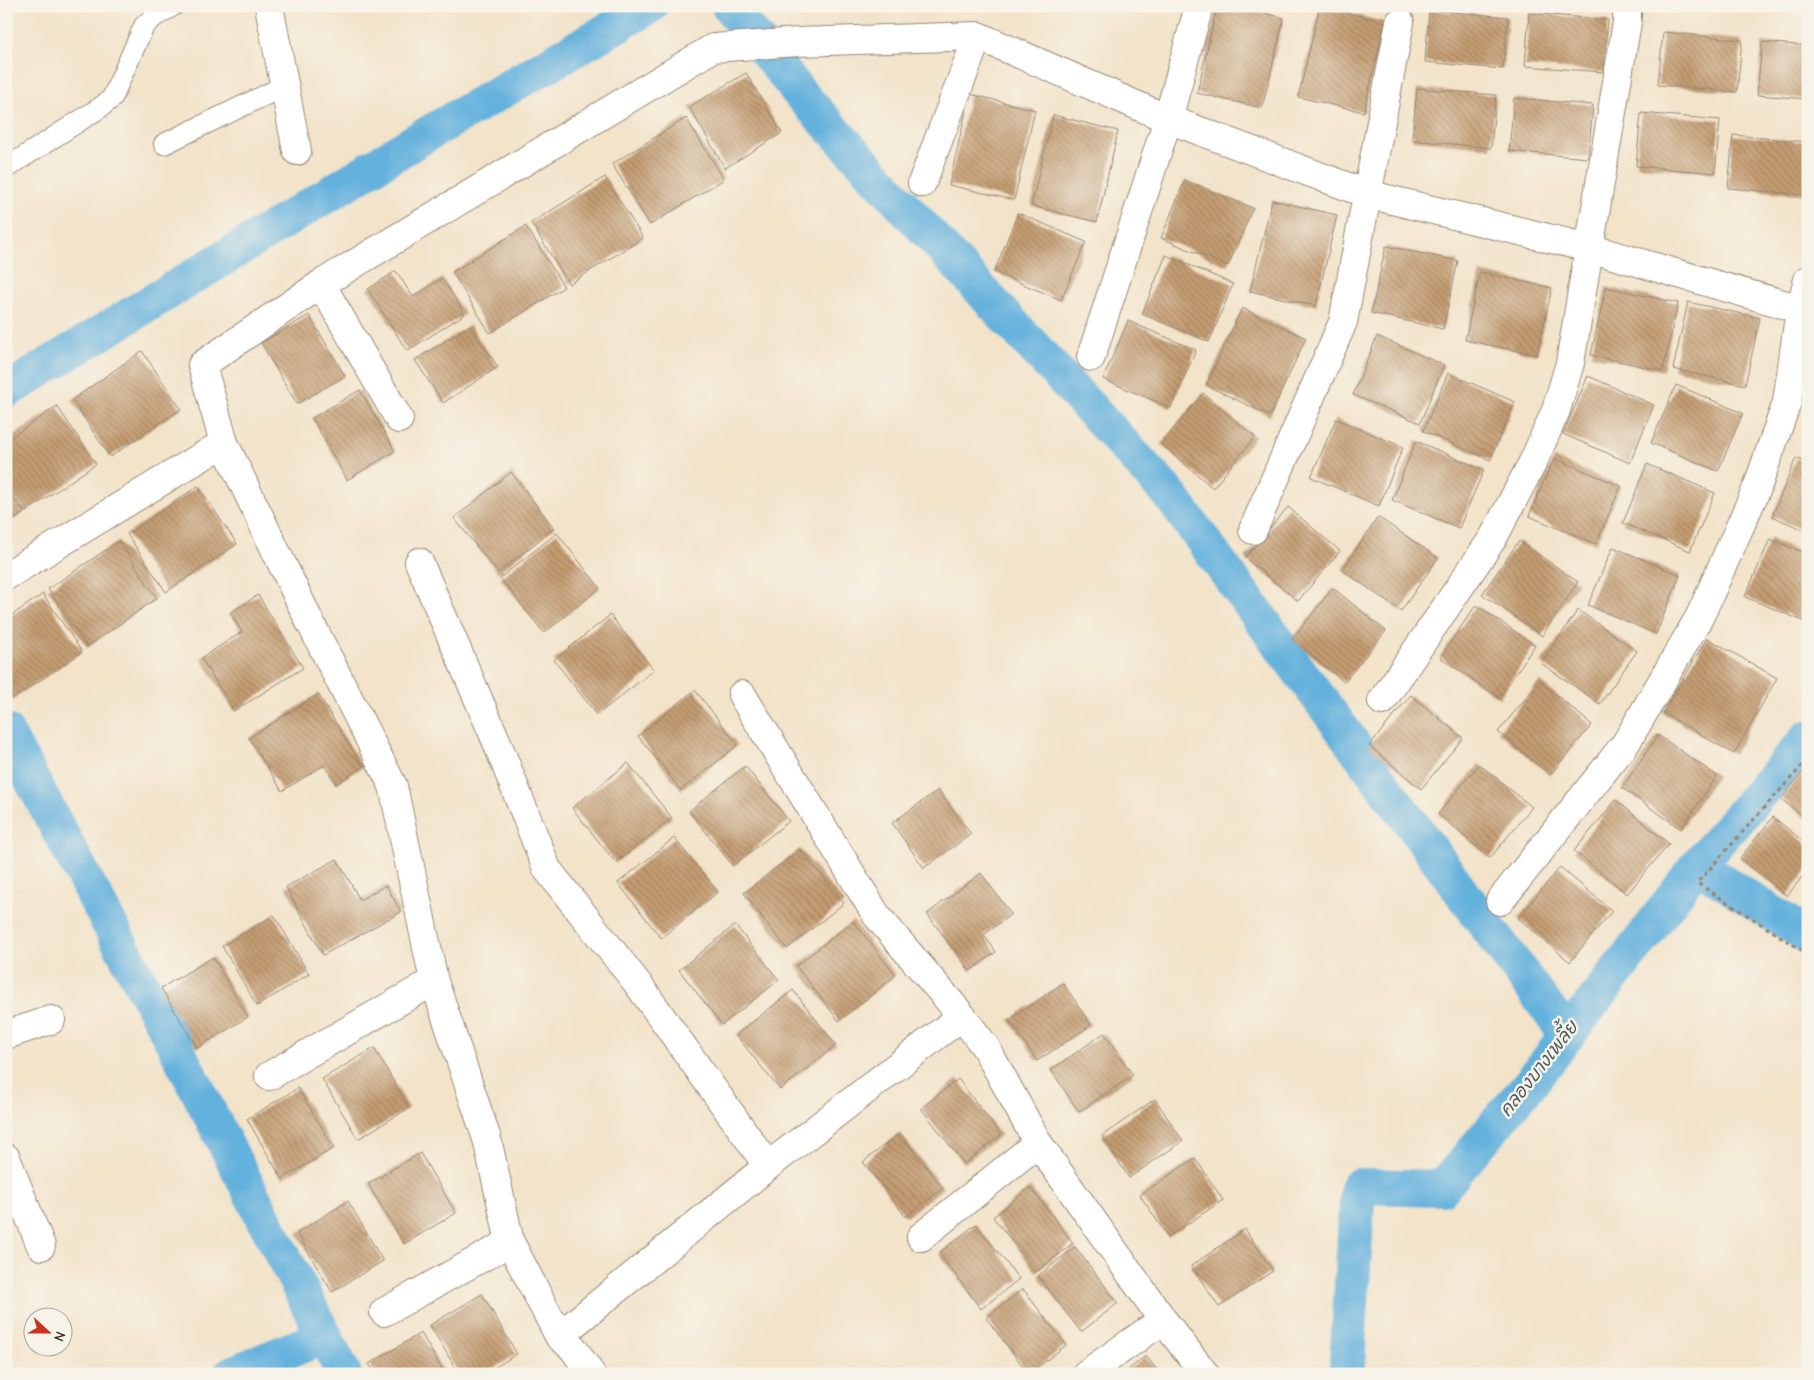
<svg xmlns="http://www.w3.org/2000/svg" width="1814" height="1380" viewBox="0 0 1814 1380" font-family="'Comic Neue','Playpen Sans Thai',sans-serif">
	<defs>
		<pattern id="building-back-hatch" width="6" height="6" patternUnits="userSpaceOnUse" patternTransform="scale(1.25)"><rect width="6" height="6" fill="#c49d72"/><path d="M-1 5l2 2M0 0l6 6M5-1l2 2" fill="none" stroke="#a0805d"/></pattern>
	</defs>
	<rect width="100%" height="100%" fill="#f7f3e8"/>
	<filter id="ink" filterUnits="userSpaceOnUse"><feTurbulence type="fractalNoise" baseFrequency=".02" numOctaves="2"/><feDisplacementMap in="SourceGraphic" scale="10" xChannelSelector="R" yChannelSelector="G"/><feConvolveMatrix kernelMatrix="1 2 1 2 8 2 1 2 1" color-interpolation-filters="sRGB"/></filter>
	<filter id="wash" filterUnits="userSpaceOnUse"><feTurbulence type="fractalNoise" baseFrequency=".0096" numOctaves="4" result="noise"/><feDisplacementMap in="SourceGraphic" scale="20" xChannelSelector="R" yChannelSelector="G"/><feGaussianBlur stdDeviation="1.12" result="paint"/><feColorMatrix in="noise" values="0 0 0 0 0 0 0 0 0 0 0 0 0 0 0 0 0 1.4 0 .05"/><feComposite in="paint" operator="in"/></filter>
	<g filter="url(#wash)">
		<rect width="100%" height="100%" fill="#f2e3c9"/>
		<g fill="none" stroke-linecap="round" stroke-linejoin="round">
			<path stroke="#63b1dd" stroke-width="36" d="M729,6L802,96L1169,494L1567,1035
				M6,391L422,137L650,6
				M6,732L175,1046L344,1374
				M1697,865L1808,936
				M231,1374L325,1336
				M1345,1374L1347,1366L1358,1186L1442,1188L1532,1081L1645,935L1697,865L1808,738"/>
		</g>
		<g id="blocks">
			<path fill="url(#building-back-hatch)" d="M1217,6H1236L1284,18L1262,108L1197,93Z
				M1320,6L1385,22L1364,112L1298,97Z
				M1429,10L1508,17L1503,69L1425,62Z
				M1529,13L1608,20L1603,72L1525,66Z
				M1663,32L1742,40L1737,92L1658,85Z
				M1762,42L1808,46V99L1757,95Z
				M746,73L782,133L725,168L689,107Z
				M1417,88L1496,95L1491,148L1412,140Z
				M970,94L1035,110L1014,200L949,185Z
				M1514,98L1593,105L1588,158L1509,151Z
				M1641,113L1720,120L1715,173L1636,166Z
				M1053,115L1118,131L1097,222L1031,206Z
				M686,118L724,179L650,225L612,164Z
				M1733,135L1808,142L1807,195L1728,188Z
				M605,177L643,238L569,284L531,223Z
				M1185,180L1253,208L1228,266L1161,238Z
				M1272,200L1337,215L1316,306L1250,291Z
				M1018,213L1086,242L1061,300L994,272Z
				M526,226L564,287L490,333L452,272Z
				M1386,246L1458,261L1443,329L1371,313Z
				M1166,255L1233,284L1209,342L1142,314Z
				M396,271L413,297L442,278L465,314L407,351L368,289Z
				M1480,272L1552,288L1537,355L1465,340Z
				M1606,287L1678,303L1663,371L1591,355Z
				M1688,302L1760,318L1745,385L1673,369Z
				M1242,308L1306,338L1270,416L1206,385Z
				M309,315L345,376L297,404L261,343Z
				M1128,321L1196,350L1171,408L1103,379Z
				M470,325L498,367L443,403L415,360Z
				M1377,336L1444,365L1420,423L1353,395Z
				M142,351L181,409L110,457L72,400Z
				M1448,373L1515,402L1490,460L1423,431Z
				M1588,376L1654,405L1630,463L1563,434Z
				M1676,385L1743,413L1718,471L1651,443Z
				M360,390L395,451L347,480L312,418Z
				M1203,393L1255,437L1213,488L1161,444Z
				M57,406L96,464L25,512L6,483V441Z
				M1336,419L1403,447L1379,506L1311,477Z
				M1416,441L1484,470L1459,528L1392,500Z
				M1554,458L1621,486L1596,544L1529,516Z
				M1796,458L1808,463V532L1772,516Z
				M1647,464L1715,493L1690,551L1623,523Z
				M511,472L554,528L498,573L454,518Z
				M198,486L237,544L166,592L127,534Z
				M6,487L24,513L6,525Z
				M1288,507L1340,551L1298,601L1245,558Z
				M1378,517L1438,558L1401,611L1342,570Z
				M557,533L600,588L544,633L500,578Z
				M1770,539L1808,554V623L1745,597Z
				M119,541L157,598L87,647L48,589Z
				M1519,541L1578,582L1542,636L1482,594Z
				M1613,547L1680,575L1656,634L1588,605Z
				M1333,588L1386,631L1344,682L1292,639Z
				M43,594L82,652L11,700L6,693V619Z
				M258,595L303,668L234,711L201,658L242,632L230,613Z
				M1476,605L1535,645L1499,698L1440,657Z
				M1578,610L1637,651L1600,704L1541,663Z
				M610,615L654,670L597,715L554,660Z
				M1707,638L1777,678L1734,754L1663,713Z
				M1540,681L1592,725L1550,775L1498,732Z
				M695,690L738,745L681,790L638,736Z
				M318,694L363,767L336,784L324,765L282,791L249,738Z
				M1411,695L1463,738L1421,789L1369,746Z
				M1658,735L1717,776L1681,829L1622,788Z
				M628,763L672,818L616,863L572,808Z
				M1479,764L1532,807L1490,858L1438,814Z
				M1808,765V820L1781,799Z
				M745,766L789,821L733,866L689,811Z
				M938,790L971,834L924,868L892,823Z
				M1616,800L1669,844L1627,894L1574,851Z
				M1773,817L1808,845V869L1787,896L1740,858Z
				M674,838L718,892L661,938L618,883Z
				M800,849L844,903L787,949L744,893Z
				M337,859L360,900L386,885L401,912L323,955L286,887Z
				M1560,867L1612,911L1570,962L1518,918Z
				M981,873L1011,914L984,935L996,952L970,971L927,914Z
				M274,915L309,974L257,1006L222,946Z
				M853,921L896,975L839,1021L796,966Z
				M735,925L779,980L722,1025L679,970Z
				M213,957L248,1017L197,1048L161,988Z
				M1063,983L1091,1025L1037,1061L1009,1020Z
				M793,990L836,1045L780,1090L736,1035Z
				M1104,1033L1133,1075L1079,1112L1051,1070Z
				M374,1048L409,1108L358,1139L322,1079Z
				M958,1079L1001,1135L964,1164L921,1108Z
				M298,1088L334,1148L282,1179L247,1119Z
				M1155,1099L1183,1141L1129,1178L1102,1136Z
				M900,1133L943,1188L906,1217L863,1162Z
				M420,1153L456,1213L404,1244L368,1184Z
				M1195,1158L1223,1200L1168,1237L1140,1195Z
				M1030,1187L1073,1243L1036,1272L993,1217Z
				M348,1201L383,1261L332,1292L297,1233Z
				M976,1224L1019,1279L981,1309L939,1253Z
				M1245,1229L1273,1271L1219,1307L1191,1266Z
				M1075,1247L1118,1303L1081,1332L1038,1276Z
				M1023,1289L1066,1345L1029,1374L986,1318Z
				M482,1294L517,1354L484,1374H459L430,1325Z
				M421,1333L445,1374H375L369,1364Z
				M1146,1356L1160,1374H1123Z"/>
		</g>
	</g>
	<g filter="url(#ink)">
		<use href="#blocks" fill-opacity="0" stroke="#968674" stroke-width="1"/>
		<g fill="none" stroke-linecap="round" stroke-linejoin="round">
			<defs>
				<path id="service" d="M164,144L284,86
					M6,168L101,107L112,98L144,26L154,17L173,6"/>
				<path id="minor" d="M269,6L297,151
					M922,183L978,36
					M321,284L399,419
					M1091,357L1168,119L1199,6
					M224,443L308,618L393,786L434,981L487,1139L510,1242L559,1336L573,1348L591,1374
					M1253,530L1343,322L1400,22
					M419,562L496,740L547,869L638,984L768,1166
					M6,576L224,443L202,365L321,284L713,48L798,42L978,36L1168,119L1367,194L1589,248L1800,309
					M742,695L877,916L962,1016L986,1048L1038,1143L1163,1320L1205,1374
					M1382,701L1493,538L1534,460L1556,410L1570,363L1627,22V6
					M1500,901L1626,743L1700,616L1757,488L1787,402L1800,309L1808,280
					M6,1035L51,1020
					M269,1076L434,981
					M6,1158L41,1246
					M921,1237L1038,1143
					M384,1312L510,1242
					M559,1336L768,1166L962,1016
					M1086,1374L1163,1320"/>
			</defs>
			<use href="#service" stroke="#968674" stroke-width="22"/>
			<use href="#minor" stroke="#968674" stroke-width="30"/>
			<path stroke="#968674" stroke-width="3" stroke-dasharray="4 4" stroke-linecap="butt" d="M1808,759L1697,883L1808,954"/>
			<use href="#service" stroke="#fff" stroke-width="20"/>
			<use href="#minor" stroke="#fff" stroke-width="28"/>
		</g>
	</g>
	<g text-anchor="middle" dominant-baseline="central" stroke-width="5" stroke-linejoin="round" paint-order="stroke">
		<g font-size="18" font-style="italic" fill="#495961" stroke="#f7f3e8">
			<text transform="translate(1539 1069) rotate(-52)">คลองบางเพลี้ย</text>
		</g>
	</g>
	<rect width="1814" height="1380" fill="none" stroke="#f7f3e8" stroke-width="25"/>
	<g transform="translate(48 1332) rotate(111)"><circle r="24" fill="#f7f3e8" stroke="#aca397"/>
	<path d="M0-4L9 19L0 12L-9 19Z" fill="#c8321e"/>
	<text y="-8" font-size="14" font-weight="bold" text-anchor="middle" fill="#3b2a1e">N</text>
	</g>
</svg>
